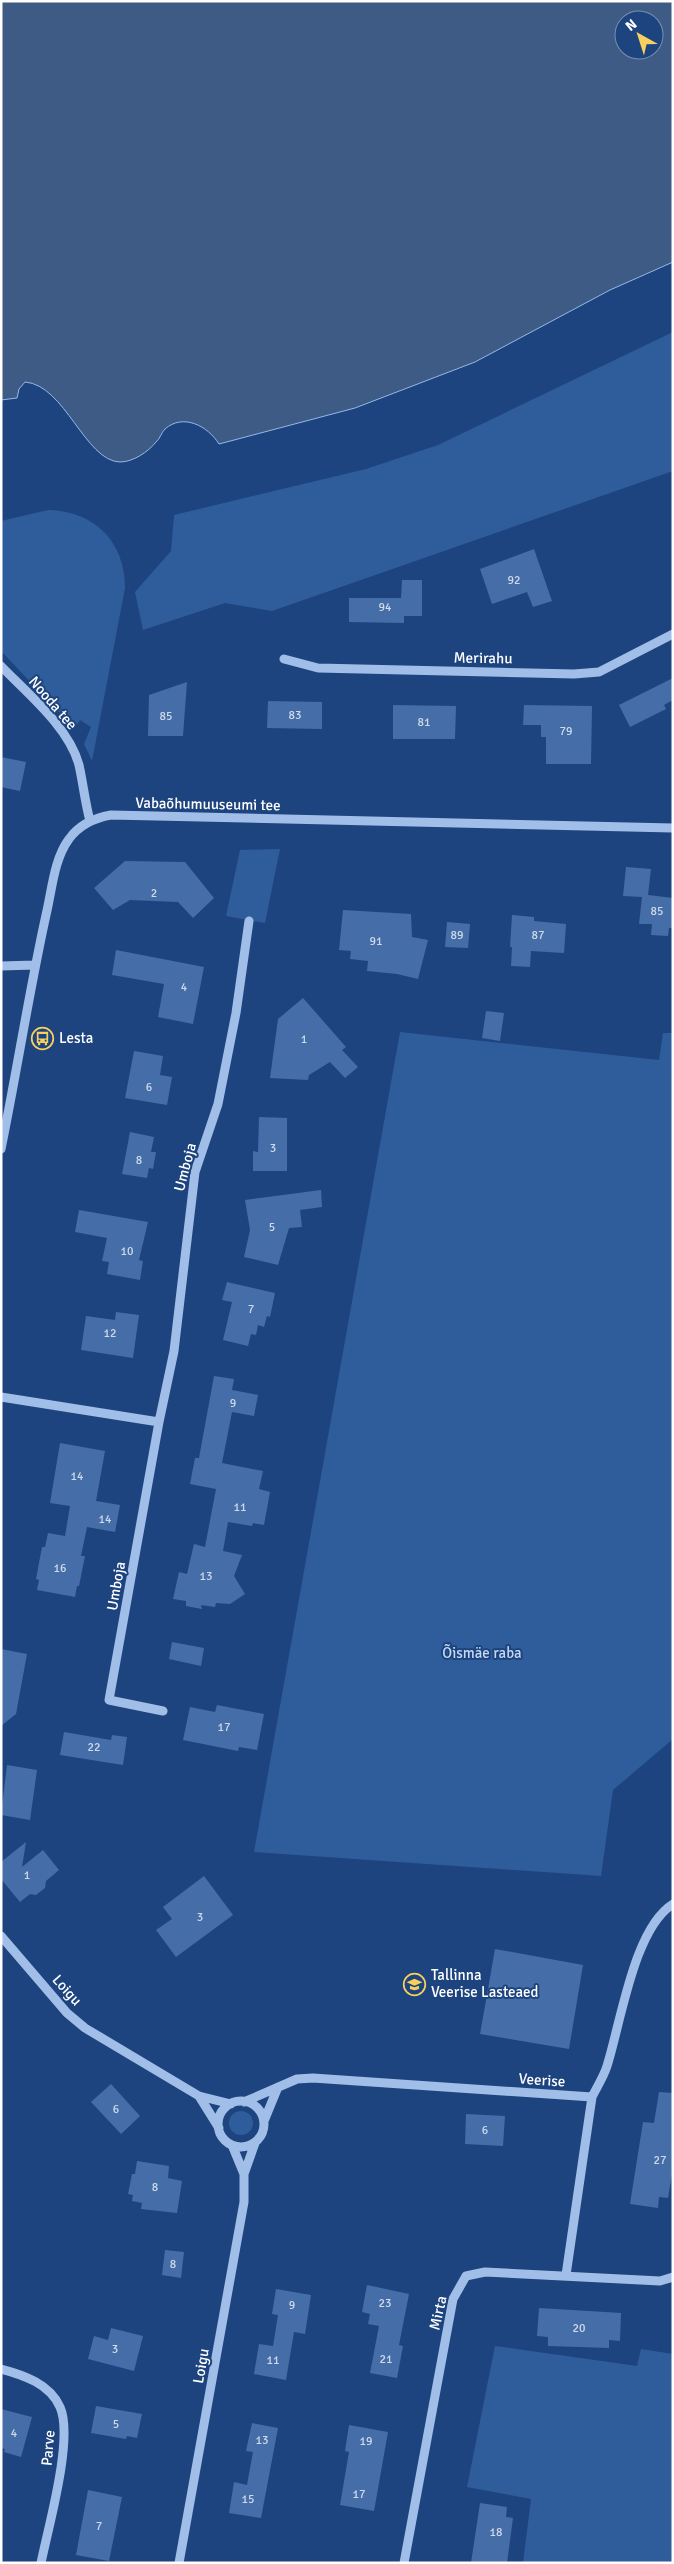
<svg xmlns="http://www.w3.org/2000/svg" width="674" height="2564" viewBox="0 0 674 2564" font-family="Signika,sans-serif">
	<rect width="100%" height="100%" fill="#1d447e"/>
	<path fill="#2f5d9c" d="M673,332V471L272,611L225,603L143,630L135,592L171,551L174,515L366,469L438,445Z
		M48,510C94,511 125,541 125,588L92,761L84,744L91,727L80,720L74,728L1,651V521Z
		M280,849L265,923L226,916L240,850Z
		M400,1032L659,1060L663,1033H673V1739L613,1790L601,1876L254,1852Z
		M229 2123a12 12 0 1 1 24 0a12 12 0 1 1-24 0Z
		M495,2346L637,2366L641,2349L673,2354V2563H523L531,2499L467,2487Z"/>
	<path fill="#3e5b86" stroke="#93b9ea" fill-rule="evenodd" d="M1,1H673V262L610,290L475,362L355,408L219,444C208,426 183,413 165,429C161,433 160,439 156,442C148,452 133,462 120,462C85,461 65,385 25,382L19,389L17,398L1,400ZM624,20H654V50H624Z"/>
	<path fill="#456ea8" d="M534,549L552,601L533,607L527,592L492,604L480,569Z
		M402,580H422V616H404V623L349,622V598H401Z
		M673,678V700L664,705L666,709L630,727L619,705Z
		M187,682L183,736H148L149,695Z
		M268,701L322,702V729L267,728Z
		M393,705L456,706L455,739H393Z
		M524,705L592,706L591,764H546V737H541V725H523Z
		M1,757L26,762L20,791L1,787Z
		M125,861L185,862L214,898L193,918L178,902L130,900L113,910L94,888Z
		M626,867L651,869L648,895L673,898V928H669L668,936L651,935L652,924H639L642,897L623,896Z
		M343,910L411,914L412,937L428,940L418,979L397,974L367,971L368,961L350,959L351,951L339,950Z
		M512,915L534,917V921L566,924L564,953L531,951L530,967L511,966L512,947H510Z
		M447,922L470,924L468,948L445,947Z
		M116,950L204,967L193,1024L158,1017L164,984L112,975Z
		M303,998L346,1047L342,1050L358,1067L345,1078L330,1062L309,1075L308,1080L270,1078L278,1019Z
		M486,1011L504,1013L500,1041L482,1038Z
		M134,1051L163,1056L160,1075L172,1077L167,1105L125,1098Z
		M259,1117L287,1118V1171H253V1151L258,1152Z
		M130,1132L154,1137L151,1152H156L153,1169L149,1168L147,1178L122,1174Z
		M321,1190L322,1207L300,1210L302,1227L289,1228L278,1265L244,1257L250,1230L245,1200Z
		M79,1210L148,1222L139,1260L143,1261L140,1280L107,1274L109,1262L102,1261L107,1238L75,1232Z
		M227,1282L275,1293L270,1317L267,1316L264,1327L258,1325L256,1335L251,1334L248,1346L223,1340L232,1302L222,1300Z
		M116,1312L139,1315L133,1358L81,1350L86,1316L115,1320Z
		M214,1376L234,1379L232,1390L258,1395L254,1416L232,1412L222,1463L263,1471L259,1489L270,1492L264,1525L253,1523L252,1526L228,1522L223,1551L242,1555L234,1576L245,1594L230,1604L216,1603L215,1607L201,1605L202,1609L186,1606V1601L173,1599L179,1572L187,1574L194,1544L205,1547L216,1489L190,1484L195,1458H199Z
		M60,1443L105,1451L96,1501L120,1505L115,1532L87,1527L81,1556H85L79,1586H77L75,1597L37,1590L39,1580L36,1579L42,1547H45L48,1533L65,1536L70,1506L50,1503Z
		M172,1642L204,1648L201,1666L169,1659Z
		M1,1649L27,1654L16,1714L1,1726Z
		M217,1705L264,1714L257,1750L239,1747L238,1751L183,1740L190,1707L215,1712Z
		M64,1732L111,1740L112,1735L127,1737L123,1765L60,1755Z
		M7,1765L37,1770L30,1820L1,1815Z
		M26,1842L22,1867L43,1850L59,1870L46,1881L45,1888L36,1895L30,1894L20,1902L1,1879V1862Z
		M204,1876L233,1915L176,1957L156,1930L172,1919L163,1907Z
		M495,1949L583,1965L569,2049L480,2034Z
		M111,2084L140,2116L121,2134L91,2102Z
		M659,2092L673,2093V2168L668,2198L659,2197L658,2208L630,2204L643,2122L654,2123Z
		M466,2114L505,2116L503,2146L465,2144Z
		M137,2161L169,2166L168,2178L182,2181L177,2213L141,2209L142,2203L132,2201L133,2195L128,2194L132,2174H135Z
		M165,2250L184,2252L181,2278L162,2275Z
		M367,2285L409,2294L399,2345L403,2346L397,2378L370,2373L379,2326L368,2324L370,2314L362,2312Z
		M276,2289L311,2295L305,2334L294,2332L286,2380L254,2374L259,2344L273,2346L278,2315L272,2314Z
		M539,2308L621,2313L620,2341L609,2340V2348L548,2346V2337L537,2336Z
		M111,2328L143,2336L134,2371L88,2359L94,2336L108,2340Z
		M96,2406L142,2414L137,2438L127,2436L126,2439L91,2433Z
		M1,2409L32,2417L21,2457L4,2452L5,2449L1,2448Z
		M252,2423L278,2428L261,2518L229,2513L234,2482L247,2485L253,2452L246,2451Z
		M349,2425L388,2432L374,2511L340,2505L349,2452L345,2451Z
		M88,2490L122,2497L109,2561L76,2555Z
		M480,2503L507,2507L506,2517L513,2518L507,2563H471Z"/>
	<g fill="none" stroke-linecap="round" stroke-linejoin="round">
		<path stroke="#a0bee8" stroke-width="9" d="M284,659L318,668L574,674L599,672L673,634
			M1,666C27,693 69,727 79,765C83,783 85,802 90,821
			M1,966L35,965
			M1,1149C17,1071 29,992 46,915C52,890 54,859 69,839C79,825 94,818 111,815L673,828
			M1,1397L159,1422
			M163,1711L109,1700L159,1422L174,1351L195,1172L218,1104L236,1013L249,921
			M1,1936L67,2013L85,2028L199,2096L231,2104
			M199,2096L219,2128
			M218 2124a23 23 0 1 1 46 0a23 23 0 1 1-46 0Z
			M244,2102L297,2079L313,2078L592,2097C597,2087 604,2076 607,2066C621,2022 634,1928 673,1904
			M264,2121L278,2087
			M232,2145L244,2174
			M566,2275L592,2097
			M1,2369C24,2375 50,2384 60,2407C74,2438 48,2528 41,2563
			M179,2563L244,2202V2174L255,2143
			M404,2563L453,2299L466,2276L485,2272L660,2281L673,2277"/>
	</g>
	<defs>
		<symbol id="bus-ring" viewBox="-11 -11 22 22"><circle r="9.5" fill="#1d447e" stroke="#f8d05e" stroke-width="1.5"/><path d="M-5-6H5V4H4V6H2V4H-2V6H-4V4H-5ZM-3.5-4V0h7V-4ZM-3.5 1.2v1.5H-2V1.2ZM2 1.2v1.5H3.5V1.2Z" fill="#f8d05e"/></symbol>
		<symbol id="school-ring" viewBox="-11 -11 22 22"><circle r="9.5" fill="#1d447e" stroke="#f8d05e" stroke-width="1.5"/><path d="M0-5L7-2L0 1L-7-2ZM-4 1L0 2.5L4 1V4Q0 6-4 4Z" fill="#f8d05e"/></symbol>
	</defs>
	<g fill-rule="evenodd">
		<use href="#bus-ring" x="30" y="1026" width="25" height="25"/>
		<use href="#school-ring" x="402" y="1972" width="25" height="25"/>
	</g>
	<g text-anchor="middle" dominant-baseline="central" stroke-width="4" stroke-linejoin="round" paint-order="stroke">
		<g font-size="12" fill="#d0dbe9">
			<text x="514" y="580">92</text>
			<text x="385" y="607">94</text>
			<text x="295" y="715">83</text>
			<text x="166" y="716">85</text>
			<text x="424" y="722">81</text>
			<text x="566" y="731">79</text>
			<text x="154" y="893">2</text>
			<text x="657" y="911">85</text>
			<text x="457" y="935">89</text>
			<text x="538" y="935">87</text>
			<text x="376" y="941">91</text>
			<text x="184" y="987">4</text>
			<text x="304" y="1039">1</text>
			<text x="149" y="1087">6</text>
			<text x="273" y="1148">3</text>
			<text x="139" y="1160">8</text>
			<text x="272" y="1227">5</text>
			<text x="127" y="1251">10</text>
			<text x="251" y="1309">7</text>
			<text x="110" y="1333">12</text>
			<text x="233" y="1403">9</text>
			<text x="77" y="1476">14</text>
			<text x="240" y="1507">11</text>
			<text x="105" y="1519">14</text>
			<text x="60" y="1568">16</text>
			<text x="206" y="1576">13</text>
			<text x="224" y="1727">17</text>
			<text x="94" y="1747">22</text>
			<text x="27" y="1875">1</text>
			<text x="200" y="1917">3</text>
			<text x="116" y="2109">6</text>
			<text x="485" y="2130">6</text>
			<text x="660" y="2160">27</text>
			<text x="155" y="2187">8</text>
			<text x="173" y="2264">8</text>
			<text x="385" y="2303">23</text>
			<text x="292" y="2305">9</text>
			<text x="579" y="2328">20</text>
			<text x="115" y="2349">3</text>
			<text x="386" y="2359">21</text>
			<text x="273" y="2360">11</text>
			<text x="116" y="2424">5</text>
			<text x="14" y="2433">4</text>
			<text x="262" y="2440">13</text>
			<text x="366" y="2441">19</text>
			<text x="359" y="2494">17</text>
			<text x="248" y="2499">15</text>
			<text x="99" y="2526">7</text>
			<text x="496" y="2532">18</text>
		</g>
		<g font-size="15" fill="#fff" stroke="#1d447e">
			<text transform="translate(483 658) rotate(1)">Merirahu</text>
			<text transform="translate(53 703) rotate(49)">Nooda tee</text>
			<text transform="translate(208 804) rotate(1)">Vabaõhumuuseumi tee</text>
			<text transform="translate(185 1167) rotate(-75)">Umboja</text>
			<text transform="translate(116 1586) rotate(-80)">Umboja</text>
			<text transform="translate(67 1990) rotate(48)">Loigu</text>
			<text transform="translate(542 2080) rotate(4)">Veerise</text>
			<text transform="translate(438 2313) rotate(-77)">Mirta</text>
			<text transform="translate(201 2366) rotate(-80)">Loigu</text>
			<text transform="translate(48 2448) rotate(-85)">Parve</text>
		</g>
		<g font-size="15" fill="#fff" stroke="#1d447e" text-anchor="start">
			<text x="59" y="1038">Lesta</text>
			<text x="431" y="1975">Tallinna<tspan x="431" dy="17">Veerise Lasteaed</tspan></text>
		</g>
		<g font-size="15" fill="#c4d9f6" stroke="#1d447e">
			<text x="482" y="1653">Õismäe raba</text>
		</g>
	</g>
	<rect width="674" height="2564" fill="none" stroke="#ffffff" stroke-width="5"/>
	<g transform="translate(639 35) rotate(321)"><circle r="24" fill="#1d447e" stroke="#778fb2"/>
	<path d="M0-4L9 19L0 12L-9 19Z" fill="#f8d05e"/>
	<text y="-8" font-size="14" font-weight="bold" text-anchor="middle" fill="#ffffff">N</text>
	</g>
</svg>
